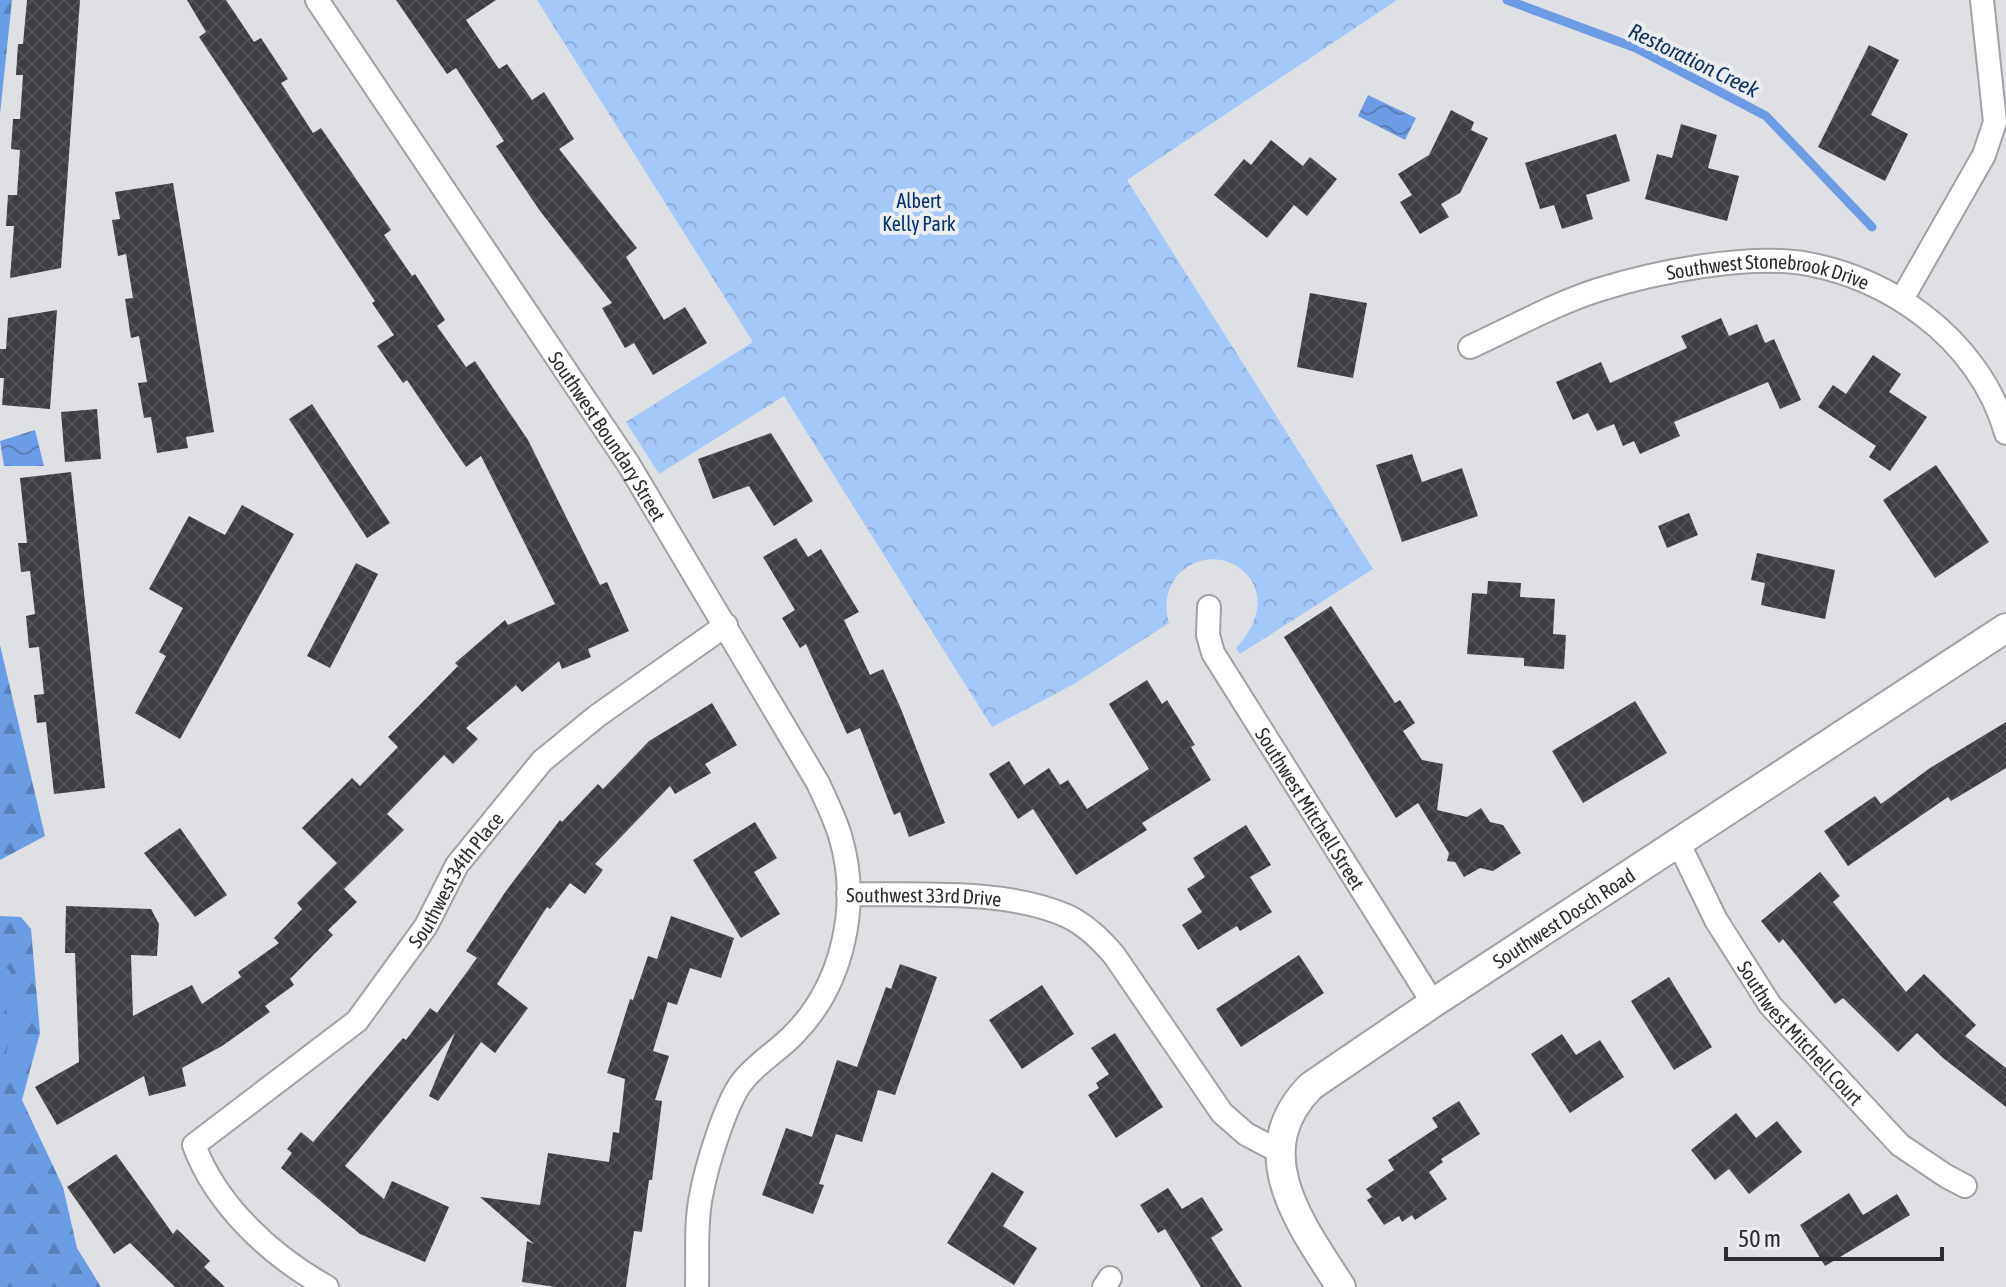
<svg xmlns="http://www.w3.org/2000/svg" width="2006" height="1287" viewBox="0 0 2006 1287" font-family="'Asap Condensed',sans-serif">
	<defs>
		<pattern id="forest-firs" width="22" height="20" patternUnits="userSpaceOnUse" patternTransform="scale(2)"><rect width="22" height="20" fill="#6b9de5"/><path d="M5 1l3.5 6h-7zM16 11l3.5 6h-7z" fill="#5880ba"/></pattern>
		<pattern id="park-crowns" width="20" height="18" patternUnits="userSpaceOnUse" patternTransform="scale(2)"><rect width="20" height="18" fill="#a5c8fb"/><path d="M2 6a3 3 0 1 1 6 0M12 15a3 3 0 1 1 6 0" fill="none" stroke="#8eacd7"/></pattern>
		<pattern id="water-waves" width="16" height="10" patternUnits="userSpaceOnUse" patternTransform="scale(2)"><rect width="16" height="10" fill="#6b9ce5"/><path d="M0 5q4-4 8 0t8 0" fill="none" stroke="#587fba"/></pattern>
		<pattern id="building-cross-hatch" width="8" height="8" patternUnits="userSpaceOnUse" patternTransform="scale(2)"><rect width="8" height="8" fill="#3d3e41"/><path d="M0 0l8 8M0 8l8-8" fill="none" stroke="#505254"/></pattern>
	</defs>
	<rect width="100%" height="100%" fill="#dee0e3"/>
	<path fill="url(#forest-firs)" d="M0,0H12L0,114Z
		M0,645L45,836L0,860Z
		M0,916L21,917L31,929L40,1033L22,1100L63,1187L77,1248L101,1287H0Z"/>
	<path fill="url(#park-crowns)" d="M537,0H1397L1127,180L1373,569L1240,654L1236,648C1296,584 1216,531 1177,576C1166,590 1164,607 1169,623L1074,684L992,727L784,396L659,474L626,422L753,342Z"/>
	<path fill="url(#water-waves)" d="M1368,95L1416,118L1405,140L1358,116Z
		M35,430L44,466H4L0,441Z"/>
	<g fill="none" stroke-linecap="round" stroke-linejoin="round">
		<path stroke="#6b9ce5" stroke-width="9" d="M1507,0L1636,48L1766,116L1872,227
			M0,1093L15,1038L6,973
			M0,1268V1281"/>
	</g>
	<path fill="url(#building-cross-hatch)" d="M27,0H80L61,268L10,278L14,226H6L8,195H17L20,150L11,149L13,119H20L23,75H16L18,44H23Z
		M187,0H226L254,42L261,38L288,79L281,83L313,133L321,128L391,230L384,235L412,276L415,274L445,320L437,326L466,367L475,361L528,440L600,585L607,582L629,631L588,649L591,657L562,669L559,661L522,692L516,685L466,728L478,739L453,764L444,755L387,814L404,830L344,889L357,902L328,930L333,935L290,979L294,985L265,1006L270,1012L222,1046L182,1068L186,1086L149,1096L144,1076L57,1125L35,1087L79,1062L75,953H65L66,906L151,909L159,924L157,956L131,955L133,1016L192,985L202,1004L241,977L238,972L279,943L274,938L302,909L297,903L337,863L302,828L352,778L360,786L398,747L388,737L458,666L455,663L505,620L508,625L555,604L481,456L466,467L407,380L403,383L377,346L394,335L372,303L375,301L199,37L206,32Z
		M396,0H496L466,20L499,69L507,64L532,100L544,92L574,139L559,149L637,248L626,257L664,320L685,307L707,343L653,375L634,343L625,348L602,308L612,303L540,211L496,146L504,141L456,68L447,74Z
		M1869,45L1899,60L1871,115L1908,134L1885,181L1818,147Z
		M1451,110L1474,122L1471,130L1488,138L1460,193L1441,204L1449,217L1420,234L1400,202L1412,195L1398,174L1429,155Z
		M1681,124L1717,135L1708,168L1739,176L1727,221L1645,199L1657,154L1672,158Z
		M1616,134L1630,181L1586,195L1593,219L1562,229L1554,205L1540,209L1525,163Z
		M1271,140L1303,166L1310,157L1337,179L1307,216L1294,205L1267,238L1214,195L1244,159L1251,165Z
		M173,183L214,432L186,437L188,448L157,453L151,417L144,418L138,383L147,382L139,336L131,338L125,299L133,298L126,254L118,256L112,220L120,219L115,192Z
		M1310,293L1367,303L1353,378L1297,367Z
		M57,310L50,409L2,405L4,378H0V349H6L8,318Z
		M1721,318L1729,336L1757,324L1765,343L1774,339L1801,400L1780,409L1768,382L1674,422L1680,436L1640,454L1634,441L1623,446L1614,424L1597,431L1588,413L1573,420L1556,382L1601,362L1610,383L1687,348L1681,336Z
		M1873,355L1901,374L1889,392L1927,417L1890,471L1869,457L1876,446L1818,407L1833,385L1846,394Z
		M312,404L390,523L367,538L289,419Z
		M97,409L101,459L65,462L61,412Z
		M771,433L813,501L774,526L749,486L713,499L698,459Z
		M1412,454L1422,482L1462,468L1478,516L1402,542L1376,465Z
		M1936,465L1989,542L1935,578L1883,500Z
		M71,472L105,788L54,794L46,722L37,723L34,695L44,694L39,647L29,648L26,616L35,614L30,571L21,572L18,543H27L20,478Z
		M242,505L294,534L180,739L135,713L166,656L159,652L183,608L149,589L189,516L225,535Z
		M1689,513L1698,535L1667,548L1658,526Z
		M796,538L808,557L821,549L859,612L844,620L870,675L883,669L901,709L945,823L909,837L900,812L894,815L860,728L847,734L806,644L800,648L782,618L795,610L763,557Z
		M1757,553L1835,570L1825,619L1761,605L1765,583L1751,580Z
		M356,563L378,574L330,668L307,656Z
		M1488,581L1521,583L1520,597L1555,599L1553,634L1566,635L1564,669L1524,666V658L1467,654L1472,593L1487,594Z
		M1331,606L1395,703L1400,700L1415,723L1403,731L1422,760L1443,764L1437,810L1467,817L1481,808L1490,822L1503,825L1521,853L1493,871L1480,868L1464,877L1455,862L1447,861L1449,853L1418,803L1396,818L1284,637Z
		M1147,680L1162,704L1167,700L1195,745L1191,747L1211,780L1142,823L1147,830L1076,875L1033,809L1018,819L989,774L1009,761L1024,785L1049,768L1060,785L1068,780L1087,809L1149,769L1109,704Z
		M1635,701L1667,753L1583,803L1552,751Z
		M712,703L737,745L705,764L711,773L675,794L670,786L595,864L603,870L585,894L570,883L550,909L547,907L497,984L528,1008L495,1053L481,1042L438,1101L429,1096L455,1033L345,1166L384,1199L392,1181L449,1207L425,1262L360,1234L281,1168L292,1153L287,1149L301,1132L313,1142L403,1038L406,1040L430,1008L437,1013L477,958L466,951L506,891L560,820L562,822L598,784L603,789L649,741Z
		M2006,722V768L1951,801L1948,797L1848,866L1824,831L1875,796L1881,804L1930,768Z
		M755,822L777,858L754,872L780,914L741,938L693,860Z
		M1246,825L1271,865L1250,877L1272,912L1240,931L1237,926L1198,950L1182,925L1202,912L1187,889L1205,877L1193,858Z
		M180,828L227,895L195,917L144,853Z
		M1820,872L1840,896L1833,902L1906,992L1924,974L1976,1025L1965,1036L2006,1068V1107L1943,1058L1917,1033L1898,1052L1843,998L1835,1004L1783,939L1779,943L1761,921Z
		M671,916L734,938L721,978L690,968L677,1005L668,1002L653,1051L669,1056L655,1100L662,1101L652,1180H649L642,1232L634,1231L626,1287H555L522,1282L527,1241L534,1244L480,1197L540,1205L548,1153L609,1162L613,1132L619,1133L625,1079L607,1073L630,999L633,1000L648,956L657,959Z
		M1299,955L1324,993L1241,1047L1216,1009Z
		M900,964L937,977L895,1095L878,1090L862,1142L836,1134L819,1184L824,1185L813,1214L762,1195L786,1128L812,1137L837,1060L857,1067L886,987L891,989Z
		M1669,977L1712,1047L1674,1070L1631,1001Z
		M1042,985L1074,1034L1022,1069L989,1020Z
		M1115,1033L1163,1107L1116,1138L1088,1095L1099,1088L1096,1083L1109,1074L1091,1048Z
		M1562,1034L1576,1055L1600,1040L1624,1077L1570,1113L1531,1054Z
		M1459,1101L1480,1134L1441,1159L1443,1162L1429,1172L1447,1199L1415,1220L1412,1215L1402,1222L1399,1216L1384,1225L1367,1200L1372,1197L1366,1189L1394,1170L1388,1160L1438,1127L1432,1118Z
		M1736,1113L1756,1138L1777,1121L1802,1152L1749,1194L1729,1169L1715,1180L1691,1150Z
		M116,1154L173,1234L177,1229L210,1261L204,1267L225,1287H175L130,1243L114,1254L67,1187Z
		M992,1172L1024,1192L1003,1226L1037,1248L1014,1285L947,1243Z
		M1168,1188L1182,1209L1202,1197L1223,1230L1211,1238L1242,1287H1201L1165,1229L1158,1233L1140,1205Z
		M1849,1193L1863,1215L1897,1194L1910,1215L1825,1266L1800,1225Z"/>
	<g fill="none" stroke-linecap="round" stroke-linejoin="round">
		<defs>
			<g id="minor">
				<path id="s1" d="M317,0L629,465L818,783C826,801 836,820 841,839C860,905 843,983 796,1032C780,1050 756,1063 742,1082C725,1104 706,1168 701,1196C695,1225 698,1258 697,1287"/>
				<path d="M1902,299L1984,155L1995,122L1982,0"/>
				<path id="s2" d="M1470,347C1512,328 1554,304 1598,290C1655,272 1750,253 1808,264C1851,272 1890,290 1924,316C1962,345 1993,386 2006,433"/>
				<path id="s3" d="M1209,607L1208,635L1213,653L1433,1003"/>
				<path id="s4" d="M1678,842L1716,920L1770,1005L1900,1145L1946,1176L1965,1186"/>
				<path id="s5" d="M848,894C916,896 1004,888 1067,916C1086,925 1100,939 1114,955L1222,1113L1246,1134L1278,1151"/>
				<path id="s6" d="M327,1287C271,1256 216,1205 194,1145L357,1021L426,926L457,865L542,761L597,716L726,625"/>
				<path d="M1104,1287L1110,1278"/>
			</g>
			<g id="tertiary">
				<path id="s7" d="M1341,1287C1301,1225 1245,1152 1311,1086L1433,1003L2006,628"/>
			</g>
		</defs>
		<use href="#minor" stroke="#9fa1a4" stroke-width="26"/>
		<use href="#tertiary" stroke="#9fa1a4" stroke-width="32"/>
		<use href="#minor" stroke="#fff" stroke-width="22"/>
		<use href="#tertiary" stroke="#fff" stroke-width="28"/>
	</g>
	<g text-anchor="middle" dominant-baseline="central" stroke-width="8" stroke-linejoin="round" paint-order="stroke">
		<g font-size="20" fill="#00306f" stroke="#ebedf0">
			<text x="919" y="200">Albert<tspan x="919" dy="23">Kelly Park</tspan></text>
		</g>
		<g font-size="20" fill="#2b2c2d" stroke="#ebedf0">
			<text stroke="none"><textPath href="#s2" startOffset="314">Southwest Stonebrook Drive</textPath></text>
			<text stroke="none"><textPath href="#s1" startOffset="524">Southwest Boundary Street</textPath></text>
			<text stroke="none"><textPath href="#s3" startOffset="230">Southwest Mitchell Street</textPath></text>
			<text stroke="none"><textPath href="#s6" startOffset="576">Southwest 34th Place</textPath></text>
			<text stroke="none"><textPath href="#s5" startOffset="76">Southwest 33rd Drive</textPath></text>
			<text stroke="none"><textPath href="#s7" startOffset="528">Southwest Dosch Road</textPath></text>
			<text stroke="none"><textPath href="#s4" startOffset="228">Southwest Mitchell Court</textPath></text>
		</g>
		<g font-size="22" font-style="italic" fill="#0e2f5d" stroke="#ebedf0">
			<text transform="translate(1694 60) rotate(26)">Restoration Creek</text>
		</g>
	</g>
	<path d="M1726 1247v12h216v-12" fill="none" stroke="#2b2c2d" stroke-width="4"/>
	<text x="1738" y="1247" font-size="24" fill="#2b2c2d" stroke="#ebedf0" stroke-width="6" paint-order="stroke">50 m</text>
</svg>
